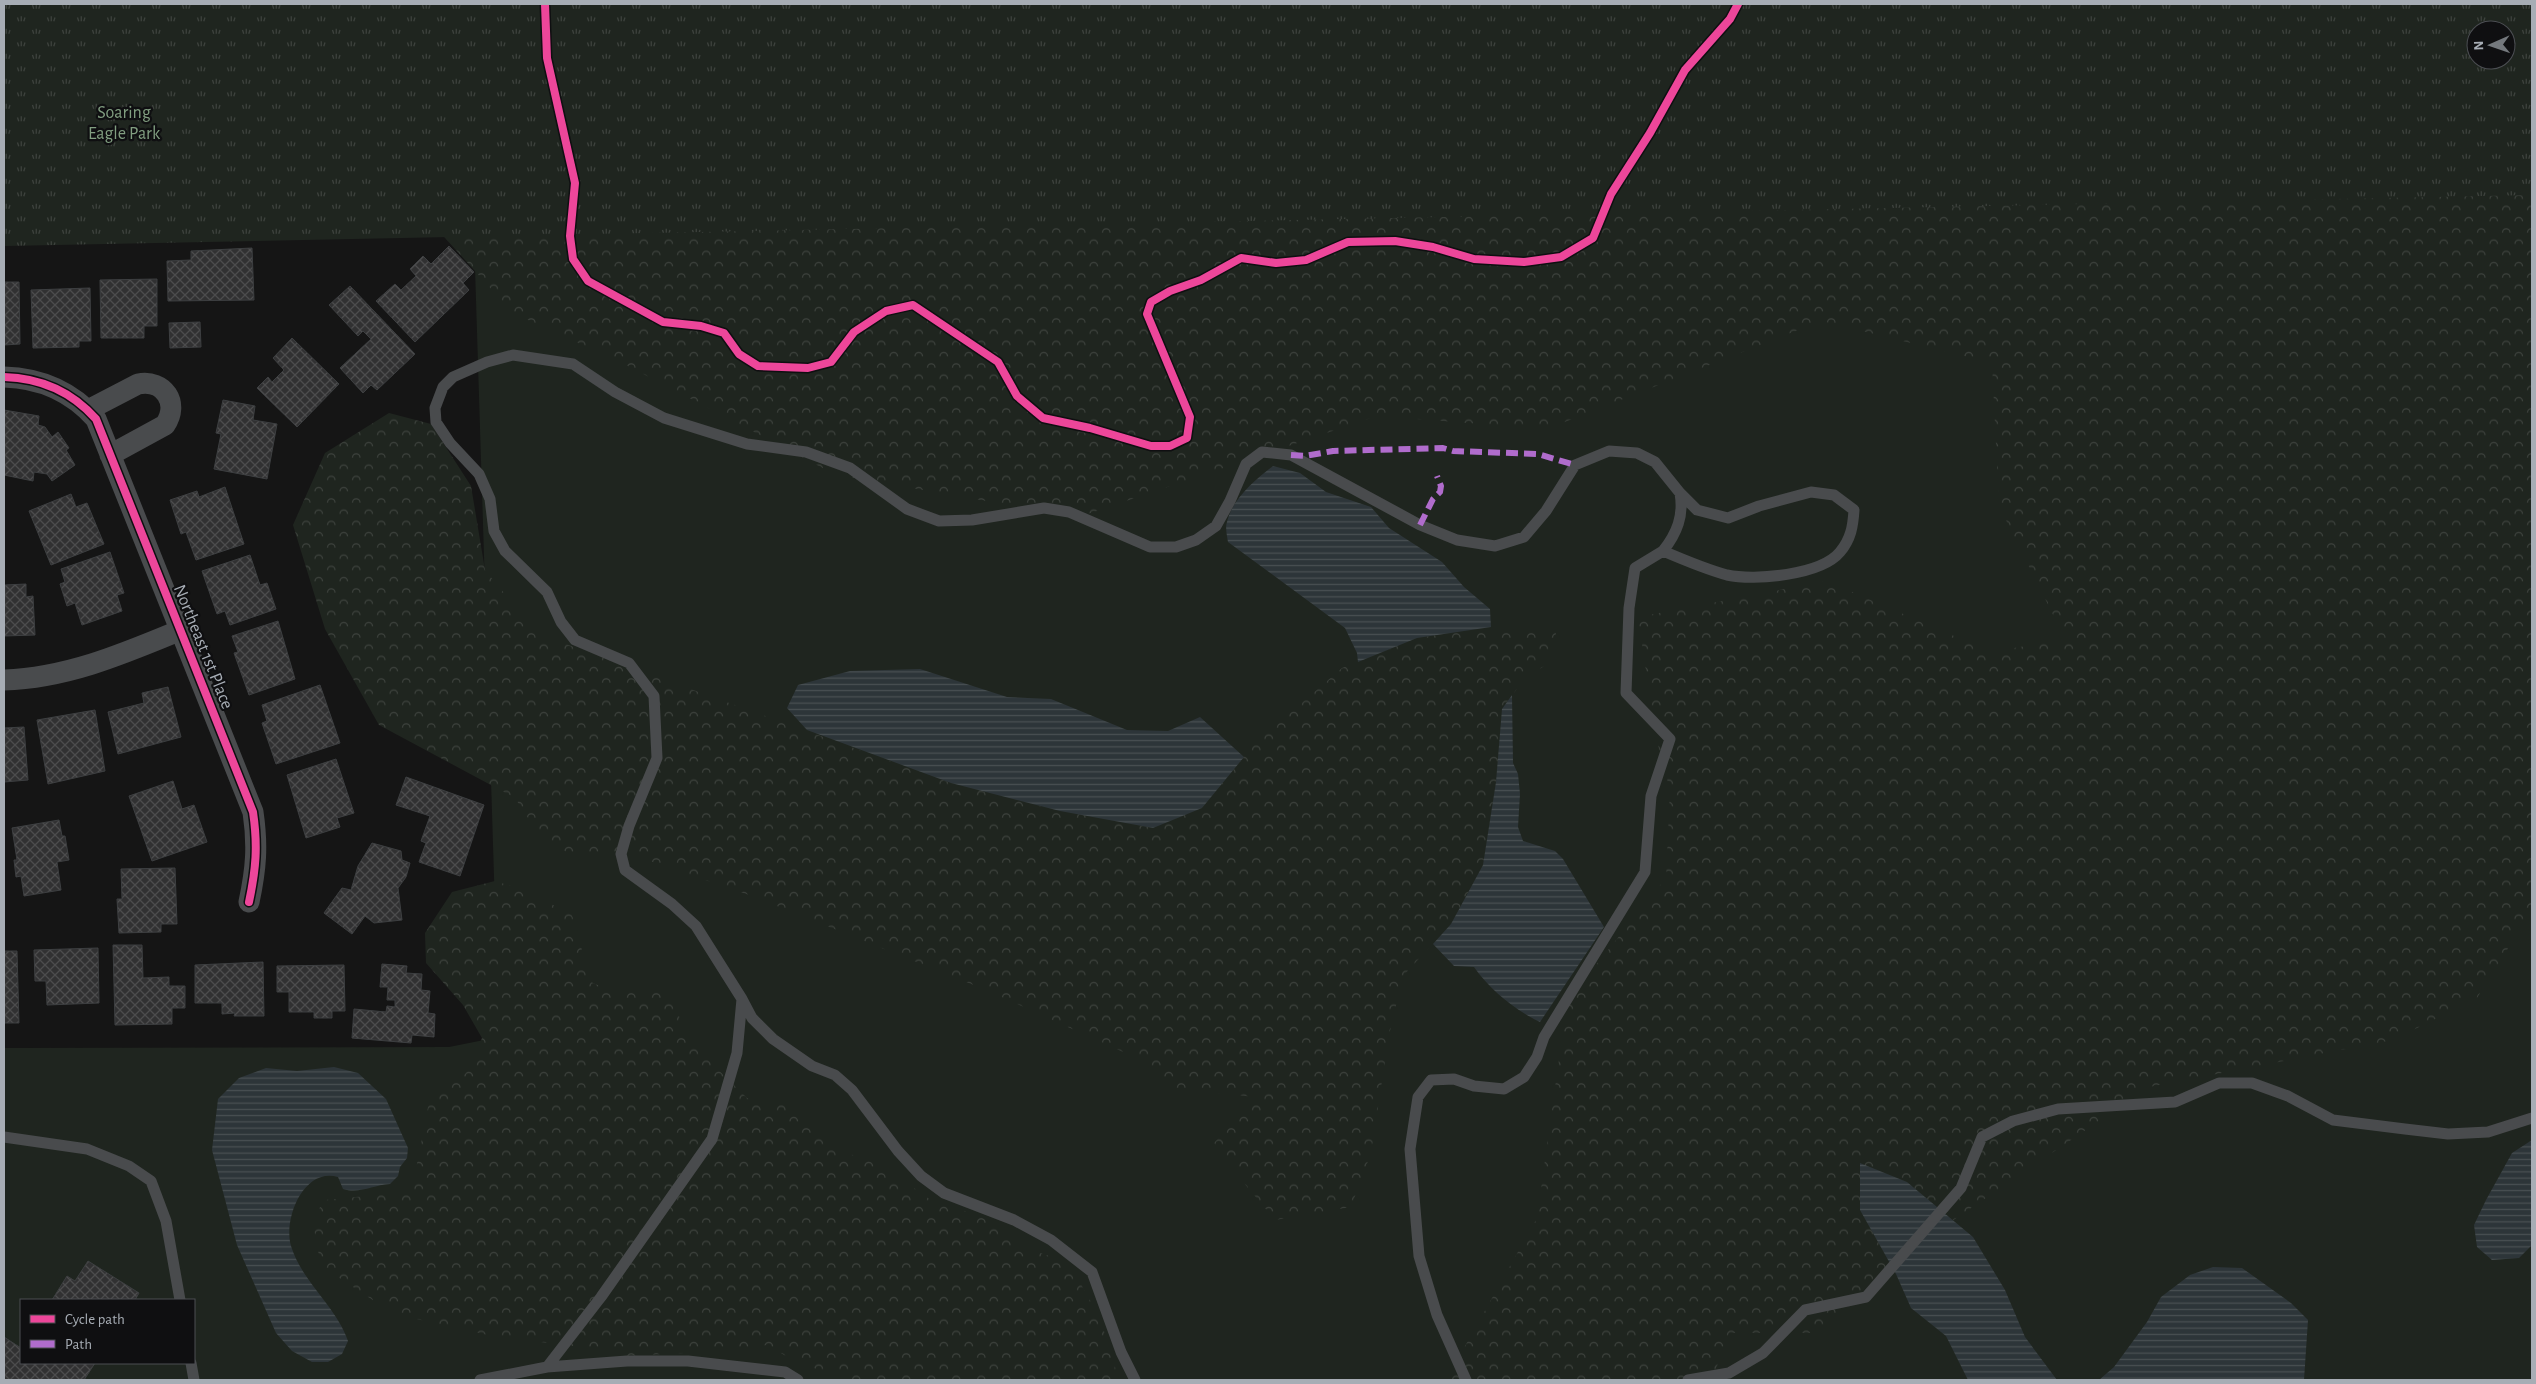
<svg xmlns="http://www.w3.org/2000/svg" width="2536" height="1384" viewBox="0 0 2536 1384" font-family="'Alegreya Sans',sans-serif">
	<defs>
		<pattern id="forest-crowns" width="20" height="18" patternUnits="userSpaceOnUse" patternTransform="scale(1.25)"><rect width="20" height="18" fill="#1f251f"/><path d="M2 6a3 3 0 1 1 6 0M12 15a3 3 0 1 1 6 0" fill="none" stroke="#3d423d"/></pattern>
		<pattern id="park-tufts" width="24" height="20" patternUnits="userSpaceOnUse" patternTransform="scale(1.25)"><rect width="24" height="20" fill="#1f251f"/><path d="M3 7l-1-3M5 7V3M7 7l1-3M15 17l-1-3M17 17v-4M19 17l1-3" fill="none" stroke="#3d423d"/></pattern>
		<pattern id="water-rules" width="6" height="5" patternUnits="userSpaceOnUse" patternTransform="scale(1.25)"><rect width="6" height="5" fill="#2d3539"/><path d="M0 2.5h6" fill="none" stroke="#495053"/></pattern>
		<pattern id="building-cross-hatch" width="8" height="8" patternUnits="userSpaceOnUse" patternTransform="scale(1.25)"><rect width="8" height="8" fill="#313132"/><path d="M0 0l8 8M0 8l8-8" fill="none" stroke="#4c4c4d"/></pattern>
	</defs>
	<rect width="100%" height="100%" fill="#151515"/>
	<path fill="#1f251f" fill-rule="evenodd" d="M2532,195V1380H4V1048L449,1047L499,1037L474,236ZM21,1300H194V1363H21Z"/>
	<path fill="url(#forest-crowns)" fill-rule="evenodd" d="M4,4H2532V910L2477,998L2393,1040L2149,1087L1930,1236L1824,1333H1729L1712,1380H1446L1537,1218L1567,1001L1666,878L1670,790L1656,738L1638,617L1827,581L1991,652L2065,639L1999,506L1992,363L1821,321L1547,429L1377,416L1079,517L836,475L626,365L513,313L436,228ZM2476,30H2506V60H2476Z
		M389,413L431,424L471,486L485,570L538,634L951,783L1060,811L1153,828L1202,808L1254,744L1342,668L1417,638L1491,627L1557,629L1549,663L1525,678L1502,709L1496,782L1483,865L1451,924L1403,976L1389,1035L1371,1153L1351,1207L1275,1220L1228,1164L1214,1143L1255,1097L1176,1089L1143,1061L986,990L752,896L638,857L569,854L535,829L515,798L379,725L325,629L293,525L325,453Z
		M495,881L527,891L572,915L591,982L613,992L664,987L677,1003L682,1034L747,1098L786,1105L850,1154L885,1167L935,1203L972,1213L1004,1228L1032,1250L1069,1263L1100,1318L1119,1380H850L798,1363L767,1345L724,1351L625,1356L581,1347L492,1336L394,1314L321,1266L312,1219L325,1200L396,1193L414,1179L429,1102L466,1073L482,1038L463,1005L426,963L425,933L452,892Z"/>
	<path fill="url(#park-tufts)" fill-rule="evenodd" d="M4,4H2532V195L4,246ZM2476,30H2506V60H2476Z"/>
	<path fill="url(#water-rules)" d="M1273,466L1300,473L1326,492L1371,507L1389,528L1442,562L1464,587L1490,609L1491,627L1417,638L1358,662L1357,653L1345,628L1228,542C1227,536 1225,527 1227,522C1232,499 1256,479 1273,466Z
		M920,669L1007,697L1051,699L1127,730L1168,731L1200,717L1244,757L1202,808L1153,828L1060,811L951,783L807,730L787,708L798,685L850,671Z
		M1512,695L1513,763L1518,774L1520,794L1518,827L1523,841L1555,851L1563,859L1604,927L1540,1022C1515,1010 1490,990 1474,967L1454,966L1433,944L1451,924L1483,865L1496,782L1502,709Z
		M334,1067L358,1073L386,1099L408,1148L407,1158L400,1167L398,1176L390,1184C373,1185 360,1194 343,1189L338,1177C304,1167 283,1218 291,1246C302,1282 336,1306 348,1341L342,1354L328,1362H312L292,1351L276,1333L237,1245L212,1150L218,1099L239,1078L266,1068L297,1071Z
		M2532,1140V1245L2519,1258L2492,1260L2477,1247L2474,1225L2486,1200L2512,1153Z
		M1860,1163L1907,1182L1973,1237L2005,1290L2025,1337L2057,1380H1968L1946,1336L1911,1308L1896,1274L1860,1210Z
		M2213,1267L2242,1268L2291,1303L2308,1320L2304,1380H2099L2114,1367L2147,1322L2161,1297L2190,1275Z"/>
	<path fill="url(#building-cross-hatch)" stroke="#3d3f41" d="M449,246L474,272L463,283L469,290L415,342L376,301L395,284L401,290L416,276L410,269L423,256L431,264Z
		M252,248L254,300L168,301L167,261L191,260V251Z
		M157,279V326H144V338H101L100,280Z
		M4,282H19L20,344L4,345Z
		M350,286L415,354L377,390L371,385L363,393L340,368L371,339L363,331L358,336L329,305Z
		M90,288L91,341H79V347L33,348L31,290Z
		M200,322L201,347L170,348L169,323Z
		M292,338L339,384L297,427L257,388L268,377L272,382L284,370L273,358Z
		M223,400L255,406L253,420L277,424L267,479L214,469L221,434L216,433Z
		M4,410L39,416L38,425L45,427L52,437L58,432L69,448L66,450L75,465L52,481L47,474L34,472L33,481L4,475Z
		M225,487L244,544L196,560L186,532L181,534L170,500L197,491L199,497Z
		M71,494L76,507L87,503L104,544L51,565L29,511Z
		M110,552L124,593L117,595L122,611L82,625L75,603L67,606L60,584L65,582L61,569Z
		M250,555L260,585L267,583L276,609L230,625L225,611L217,614L202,571Z
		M26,584V597L33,596L35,635L4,636L5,585Z
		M278,621L295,679L249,695L234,653L238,652L232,636Z
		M320,685L340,743L276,764L262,723L267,721L262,705Z
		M168,687L181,737L118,754L108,712L144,703L142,693Z
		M95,710L105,771L48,784L37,720Z
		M24,727L28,780L4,782V728Z
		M336,759L354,813L337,818L340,827L306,838L287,775Z
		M406,777L484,805L460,876L419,862L426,843L421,841L430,816L396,805Z
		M173,781L182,809L194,805L207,842L152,861L129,796Z
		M59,820L62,836H65L69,860L57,862L61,890L24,896L21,876L16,877L14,860H17L12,828Z
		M372,843L401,851L402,860L410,863L406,877L398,888L402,920L374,923L365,916L352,934L324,913L342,888L351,890L358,866Z
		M175,868L177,924H161V932L119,933L117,899H122L121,869Z
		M113,945H142L143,978L169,977V986H185V1008H172V1024L115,1025Z
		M98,948L99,1003L47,1005L46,981H35L34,950Z
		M4,951H17L19,1023H4Z
		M263,962L264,1016H234L235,1013L222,1014V1003H195V965Z
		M382,964L407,966L406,973L422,974L421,990L430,991L428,1013L435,1014L434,1037L412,1035L411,1043L352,1038L354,1009L386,1012L387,1006L395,1007V1000H387L388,987H380Z
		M344,965L345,1011H332V1018H314V1012H289V992H277V966Z
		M88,1261L139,1293L135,1300H52L67,1276L75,1281Z
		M4,1337L21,1348V1363H95L84,1380H4Z"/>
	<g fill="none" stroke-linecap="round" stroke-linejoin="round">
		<path stroke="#494b4d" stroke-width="11" d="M1663,551C1677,533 1684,516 1680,493
			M742,999L752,1018L773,1039L812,1066L835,1075L852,1090L898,1151L921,1176L944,1193L1014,1220L1051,1240L1092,1272L1121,1352L1135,1380
			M4,1137L87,1149L129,1166L151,1181L166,1221L180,1300
			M191,1363L194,1380
			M547,1367L627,1361H688L785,1372L798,1380
			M480,1380L547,1367L601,1297L712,1139L737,1053L742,999L696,926L672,904L625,870L621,854L629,826L657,758L654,696L629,663L575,640L561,622L547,592L505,551L494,531L490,499L479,474L450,443L436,422L435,408L443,387L453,377L487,362L513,355L573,364L615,392L664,418L747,444L806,452L850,468L907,509L939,521L972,520L1044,508L1069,512L1150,547H1176L1196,540L1216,526L1230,501L1246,464L1262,452L1291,455L1420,525L1457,540L1495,546L1524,537L1546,511L1575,465L1609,451L1637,453L1655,462L1680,493L1697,510L1728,518L1759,506L1811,492L1834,495L1854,510C1853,526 1851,539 1840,552C1821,575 1755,581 1727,575C1705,569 1684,560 1663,551L1635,568L1629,608L1626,693L1670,739L1651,796L1645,872L1544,1037L1537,1057L1524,1077L1504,1089L1474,1086L1454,1079L1431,1080L1418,1097L1410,1149L1419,1256L1437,1315L1466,1380
			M1688,1380L1729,1373L1763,1353L1805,1310L1866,1297L1961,1188L1982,1137L2013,1121L2058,1109L2175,1102L2219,1083H2252L2288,1096L2333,1120L2405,1129L2448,1134L2488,1132L2532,1118"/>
		<path stroke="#494b4d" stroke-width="21" d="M4,377C40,378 72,392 96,419L253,812C258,846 256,869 249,902
			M88,410L138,384C164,379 180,403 165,425L110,455
			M4,680C67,678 123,654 181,630"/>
		<path stroke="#b06ccc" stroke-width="6" stroke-dasharray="12 6" stroke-linecap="butt" d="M1291,455L1305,456L1333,451L1443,448L1453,451L1538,454L1575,465
			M1420,525L1433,499L1440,492L1441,486L1437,476"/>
		<defs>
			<path id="cycleway" d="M545,4L547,58L575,183L570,236L573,259L588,281L663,322L701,326L724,333L739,354L758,366L808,368L831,362L854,332L886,311L913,305L998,362L1017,396L1043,418L1090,428L1151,446H1170L1187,438L1190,417L1147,314L1151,302L1170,291L1201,280L1241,258L1276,263L1306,260L1348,242L1395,241L1433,247L1474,259L1524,262L1561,257L1593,238L1611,194L1650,133L1685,70L1730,19L1738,4
				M4,377C40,378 72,392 96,419L253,812C258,846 256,869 249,902"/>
		</defs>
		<use href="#cycleway" stroke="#0f0f11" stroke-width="11"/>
		<use href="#cycleway" stroke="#ed469a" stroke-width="8"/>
	</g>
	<g text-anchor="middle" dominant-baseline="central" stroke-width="4.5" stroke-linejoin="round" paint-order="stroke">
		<g font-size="18" fill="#819e80" stroke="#0f0f11">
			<text x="124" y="113">Soaring<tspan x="124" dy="21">Eagle Park</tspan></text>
		</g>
		<g font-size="18" fill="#a7adb5" stroke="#0f0f11">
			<text transform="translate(203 647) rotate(68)">Northeast 1st Place</text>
		</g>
	</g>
	<rect width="2536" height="1384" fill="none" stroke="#a7adb5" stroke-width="10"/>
	<rect x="20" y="1299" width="175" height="65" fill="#0f0f11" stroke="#4c4e53"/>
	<rect x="30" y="1315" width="25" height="8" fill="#ed469a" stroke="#4c4e53"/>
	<text x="65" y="1324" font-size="15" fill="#a7adb5">Cycle path</text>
	<rect x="30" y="1340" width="25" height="8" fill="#b06ccc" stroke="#4c4e53"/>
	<text x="65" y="1349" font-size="15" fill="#a7adb5">Path</text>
	<g transform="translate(2491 45) rotate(268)"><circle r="24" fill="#0f0f11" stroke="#4c4e53"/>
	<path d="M0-4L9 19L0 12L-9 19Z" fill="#74787d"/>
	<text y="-8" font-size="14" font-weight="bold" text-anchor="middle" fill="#a7adb5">N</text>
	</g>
</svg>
